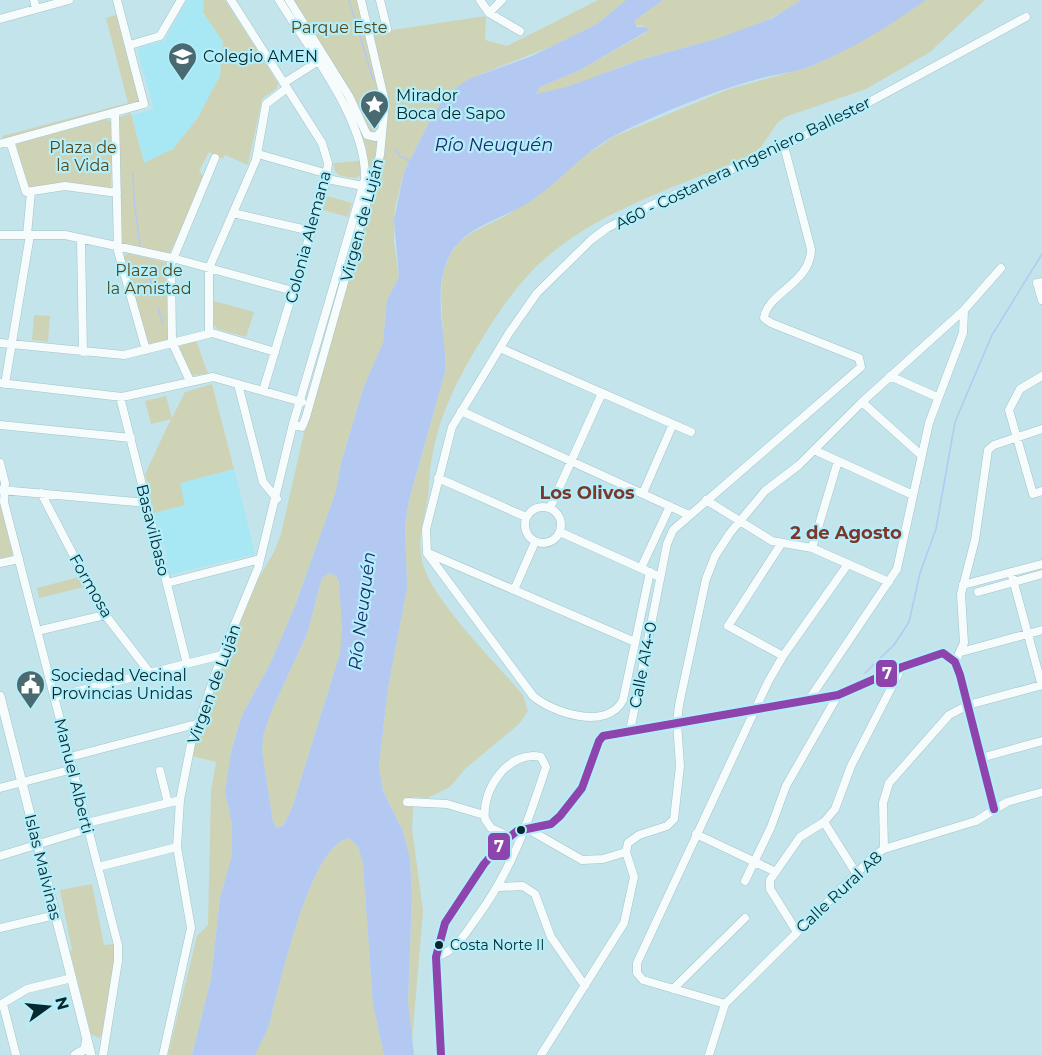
<svg xmlns="http://www.w3.org/2000/svg" width="1042" height="1055" viewBox="0 0 1042 1055" font-family="Montserrat,sans-serif">
	<rect width="100%" height="100%" fill="#c3e4eb"/>
	<path fill="#a8e7f4" d="M187,0H204L203,12L223,41L220,76L199,116L173,149L144,163L132,115L154,109L138,52L140,47L164,41Z
		M234,469L255,554L169,575L165,547L162,544L154,513L185,505L180,483Z"/>
	<path fill="#cfd3b6" d="M204,0H225L278,83L277,88L262,99L248,165L225,155L223,159L209,152L199,171L204,177L170,253L125,246L121,243L118,118L131,113L144,163L173,149L197,119L220,76L223,42L203,12Z
		M283,0H287L346,94L365,136L378,138L376,158L370,179L366,147L357,125Z
		M291,0H359C366,31 393,107 377,134H370Z
		M598,0H626L597,24L553,46L471,78L428,124L404,172L395,208L394,242L399,277L387,300L383,343L364,386L341,463L336,491L295,606L270,664L242,715L231,752L225,791L232,825V855L220,898L211,979L192,1055H168L197,936L208,925L211,791L216,762L192,756L200,725L257,581L274,552L281,534L305,428L379,173L388,106L372,33L486,16L485,40L507,46Z
		M663,0H801C748,39 680,45 620,67C595,76 563,96 536,94L540,87L580,70L647,32L644,26L634,25V21Z
		M926,0H985L930,52L866,89L788,116L778,122L761,147L751,155C682,186 608,206 549,255C518,281 495,317 474,352C449,395 431,436 429,487C427,515 414,538 424,567C436,604 496,663 523,695L528,711L519,724L465,769L450,787L428,798L414,797L412,828L423,911L412,1042L408,1002L412,895L410,859L403,831L383,791L379,765L388,688L407,588L405,526L409,500L445,372L441,296L443,273L450,255L458,243L471,233L509,214L575,162L615,136L729,89L809,67L834,56Z
		M118,14L141,98L140,103L3,140L2,136L128,103L106,18Z
		M107,119L113,124L111,189L29,190L16,144Z
		M360,161V175L357,178C343,176 335,178 333,163Z
		M327,196L352,203L348,217L323,210Z
		M128,253L168,263V341L149,346L123,257Z
		M214,301L254,312L246,337L217,329L214,324Z
		M34,315L50,316L48,342L32,340Z
		M196,340L208,374L191,375L179,349L181,345Z
		M212,384L234,469L180,483L185,505L154,513L145,474L171,419L151,424L145,401L166,396L172,418L185,392Z
		M0,499L13,553L12,556L0,560Z
		M330,573L336,576C346,597 344,631 340,653L292,808L283,826L277,828L273,822L262,751L263,736L271,712L307,634L322,578Z
		M79,577L84,587L39,598L37,588Z
		M349,838L358,846L363,864L373,1004L384,1055H255C260,1044 267,1033 270,1021C280,985 310,844 349,838Z
		M92,884L104,945L114,944L116,953L102,1034L99,1038L91,1034L70,951L72,950L60,890Z"/>
	<path fill="#b3c9f1" fill-rule="evenodd" d="M626,0H663L634,21L637,27H646L649,30L580,70L540,87L536,94L567,87L640,60L716,39L773,18L801,0H926C891,25 851,50 811,66C794,73 775,74 758,79C713,91 655,115 614,136C581,154 559,183 528,203C502,219 464,227 450,255C431,291 447,334 445,372L409,500L405,526L407,588L388,688L379,765L383,791L403,831L410,859L412,895L408,1002L414,1055H384L373,1004L363,864L358,846L349,838C310,844 280,985 270,1021C267,1033 260,1044 255,1055H192L211,979L220,898L232,855V825L225,791L231,752L242,715L270,664L295,606L336,491L341,463L364,386L383,343L387,300L399,277L394,220L404,172L428,124L441,103L458,86L471,78L532,56L597,24ZM330,573L336,576L339,582L342,629L340,653L292,808L283,826L277,828L273,822L262,751L263,736L271,712L307,634L322,578Z"/>
	<g fill="none" stroke-linecap="round" stroke-linejoin="round">
		<path stroke="#b3c9f1" stroke-width="1.5" d="M349,0L373,79
			M395,149L400,156L410,161
			M133,173L134,200L140,246
			M149,276L152,286
			M158,308L163,324
			M865,673L894,645L909,622L920,573L936,529L955,422L992,335L1042,254"/>
		<defs>
			<path id="minor" d="M34,0L36,9
				M231,0L322,143L328,163L326,181L263,391
				M289,0L349,96L367,135L376,137L382,130
				M380,0L387,29
				M480,0L489,13L520,31
				M489,13L502,0
				M0,19L69,0
				M130,45L160,36L181,0
				M284,83L317,62
				M115,113L118,251L146,350
				M10,141L26,192L65,186L117,193
				M0,144L144,104L117,0
				M258,154L328,174
				M327,179L368,187
				M233,213L311,231
				M0,235H65L176,259L293,291
				M27,235L31,192
				M81,240L83,352
				M1042,282L1037,283L1042,300
				M209,333V268L256,160L266,104L287,88
				M0,343L124,355L212,333L275,352
				M500,348L691,432
				M890,376L937,397
				M1042,376L1020,389L1009,410L1033,494L1042,491
				M190,381L172,342L171,264L215,158
				M0,383L122,397L213,377L302,402
				M5,384L30,235
				M238,384L263,482L277,499
				M120,397L187,664
				M862,402L921,455
				M461,411L689,515
				M293,424L302,427L306,417L380,155L385,102L361,0
				M0,425L131,438
				M814,450L913,495
				M0,463L5,483L4,502L118,945V961L103,1055
				M438,478L526,517
				M1,490L147,503
				M41,493L103,612L150,673
				M643,493L673,424
				M706,500L772,541L812,548L889,582
				M525 525a18 18 0 1 1 36 0a18 18 0 1 1-36 0Z
				M550,508L602,393
				M560,532L660,577
				M781,544L728,626L783,656
				M812,548L838,461
				M428,553L635,642
				M0,563L19,559
				M641,568L670,506
				M650,572L623,700C607,731 553,713 533,696L427,553L426,529L452,427L509,333L537,293L591,240L607,228L648,207L784,146L849,113L1026,17
				M1011,572L1042,686
				M167,583L260,559
				M963,585L1042,564
				M514,590L535,542
				M978,592L1042,574
				M37,631L105,615
				M961,652L1042,630
				M955,662L964,643L961,594L975,540L988,450L994,445L1042,429
				M54,697L222,655
				M808,701L897,569L929,423L963,333L964,310
				M630,731L667,544L673,530L861,367L859,358L771,323L764,318C767,293 811,283 811,249L784,146
				M70,757L196,724
				M981,758L1042,741
				M160,771L168,803
				M0,788L73,769
				M407,802L447,804L484,815
				M87,823L180,800
				M526,828L582,860L603,859L626,852
				M696,834L776,872
				M884,849L883,803L889,783L949,715L968,705L1042,685
				M0,856L88,829
				M98,867L177,847
				M856,873L824,822L835,809L851,766L902,667
				M745,881L771,827L786,786L838,695
				M499,887L523,886L535,894L551,937L585,986
				M0,928L55,915
				M797,932L770,889V880L800,837L824,822
				M436,957C455,951 464,936 475,920C512,870 527,825 546,767L541,757C509,749 481,790 485,819L491,828L510,837
				M673,989L745,918
				M3,1004L16,1055
				M725,1004L643,980L637,973V963L768,682L783,656L848,564
				M0,1005L27,989L72,978
				M163,1055L191,928L177,847L180,800L191,744L222,655L258,568L293,424L365,179C367,121 309,49 279,0
				M441,1055L436,957L445,923L484,864L502,843L517,831L551,824L560,816L582,788L599,741L603,736L838,695L902,667L943,653L955,662L960,675L994,809
				M541,1055L624,923L634,877L626,852L628,843L639,835L667,826L674,819L680,766L677,722L679,705L706,579L715,556L730,533L765,491L799,465L862,402L964,310L1001,268
				M709,1055L725,1004L875,855L884,849L976,821L1007,802L1042,792"/>
			<path id="major" d="M0,696L91,1055
				M75,1055L85,1049L87,1039"/>
		</defs>
		<use href="#minor" stroke="#a5c2c8" stroke-width="9"/>
		<use href="#major" stroke="#a5c2c8" stroke-width="10"/>
		<use href="#minor" stroke="#f6fbfc" stroke-width="8"/>
		<use href="#major" stroke="#f6fbfc" stroke-width="9"/>
		<defs>
			<path id="bus-1" d="M441,1055L436,957L445,923L484,864L502,843L517,831L551,824L560,816L582,788L599,741L603,736L838,695L902,667L943,653L955,662L960,675L994,809"/>
		</defs>
		<use href="#bus-1" stroke="#b3effb" stroke-width="12"/>
		<use href="#bus-1" stroke="#8e44ad" stroke-width="8"/>
	</g>
	<defs>
		<symbol id="school-pin" viewBox="-11 -11 22 30"><path d="M0 17L-7.5 6A9.5 9.5 0 1 1 7.5 6Z" fill="#496a70" stroke="#b3effb"/><path d="M0-5L7-2L0 1L-7-2ZM-4 1L0 2.5L4 1V4Q0 6-4 4Z" fill="#fff"/></symbol>
		<symbol id="sight-pin" viewBox="-11 -11 22 30"><path d="M0 17L-7.5 6A9.5 9.5 0 1 1 7.5 6Z" fill="#496a70" stroke="#b3effb"/><path d="M0-6L1.8-2.2L6-1.7L2.9 1.2L3.7 5.4L0 3.3L-3.7 5.4L-2.9 1.2L-6-1.7L-1.8-2.2Z" fill="#fff"/></symbol>
		<symbol id="civic-pin" viewBox="-11 -11 22 30"><path d="M0 17L-7.5 6A9.5 9.5 0 1 1 7.5 6Z" fill="#496a70" stroke="#b3effb"/><path d="M-.6-6.5H3V-4.5H.6V-3L4-1V1h2V6H-6V1h2V-1L-.6-3ZM-1.2 2.5V6h2.4V2.5Z" fill="#fff"/></symbol>
	</defs>
	<g fill-rule="evenodd">
		<use href="#school-pin" x="166" y="40" width="33" height="45"/>
		<use href="#sight-pin" x="358" y="88" width="33" height="45"/>
		<use href="#civic-pin" x="14" y="668" width="33" height="45"/>
	</g>
	<g fill="#07282e" stroke="#b3effb" stroke-width="2">
		<circle cx="521" cy="830" r="5"/>
		<circle cx="439" cy="945" r="5"/>
	</g>
	<g text-anchor="middle" dominant-baseline="central" stroke-width="4.5" stroke-linejoin="round" paint-order="stroke">
		<g font-size="14" fill="#07282e" stroke="#b3effb" text-anchor="start">
			<text x="450" y="945">Costa Norte II</text>
		</g>
		<g font-size="16" fill="#57481a" stroke="#b3effb">
			<text x="339" y="27">Parque Este</text>
			<text x="83" y="147">Plaza de<tspan x="83" dy="18">la Vida</tspan></text>
			<text x="149" y="270">Plaza de<tspan x="149" dy="18">la Amistad</tspan></text>
		</g>
		<g font-size="16" fill="#07282e" stroke="#b3effb" text-anchor="start">
			<text x="203" y="56">Colegio AMEN</text>
			<text x="396" y="95">Mirador<tspan x="396" dy="18">Boca de Sapo</tspan></text>
			<text x="51" y="675">Sociedad Vecinal<tspan x="51" dy="18">Provincias Unidas</tspan></text>
		</g>
		<g font-size="16" fill="#07282e" stroke="#b3effb">
			<text transform="translate(743 163) rotate(-26)">A60 - Costanera Ingeniero Ballester</text>
			<text transform="translate(362 220) rotate(-75)">Virgen de Luján</text>
			<text transform="translate(308 237) rotate(-75)">Colonia Alemana</text>
			<text transform="translate(153 530) rotate(76)">Basavilbaso</text>
			<text transform="translate(91 586) rotate(60)">Formosa</text>
			<text transform="translate(643 665) rotate(-79)">Calle A14-0</text>
			<text transform="translate(214 684) rotate(-70)">Virgen de Luján</text>
			<text transform="translate(74 776) rotate(76)">Manuel Alberti</text>
			<text transform="translate(43 867) rotate(76)">Islas Malvinas</text>
			<text transform="translate(839 892) rotate(-43)">Calle Rural A8</text>
		</g>
		<g font-size="18" font-style="italic" fill="#1f2a69" stroke="#b3effb">
			<text x="494" y="145">Río Neuquén</text>
			<text transform="translate(362 611) rotate(-83)">Río Neuquén</text>
		</g>
		<g font-size="18" font-weight="bold" fill="#7c362a" stroke="#b3effb">
			<text x="587" y="493">Los Olivos</text>
			<text x="846" y="533">2 de Agosto</text>
		</g>
	</g>
	<g stroke="#b3effb" stroke-width="2">
		<rect x="875" y="659" width="23" height="29" rx="6" fill="#8e44ad"/>
		<rect x="487" y="832" width="24" height="29" rx="6" fill="#8e44ad"/>
	</g>
	<g font-size="16" text-anchor="middle" font-weight="bold" fill="#fff">
		<text x="887" y="679">7</text>
		<text x="499" y="852">7</text>
	</g>
	<g transform="translate(48 1007) rotate(75)" stroke="#b3effb" stroke-width="4.5" paint-order="stroke">
	<path d="M0-4.5L10 22L0 15L-10 22Z" fill="#07282e"/>
	<text y="-9" font-size="16" font-weight="bold" text-anchor="middle" fill="#07282e">N</text>
	</g>
</svg>
